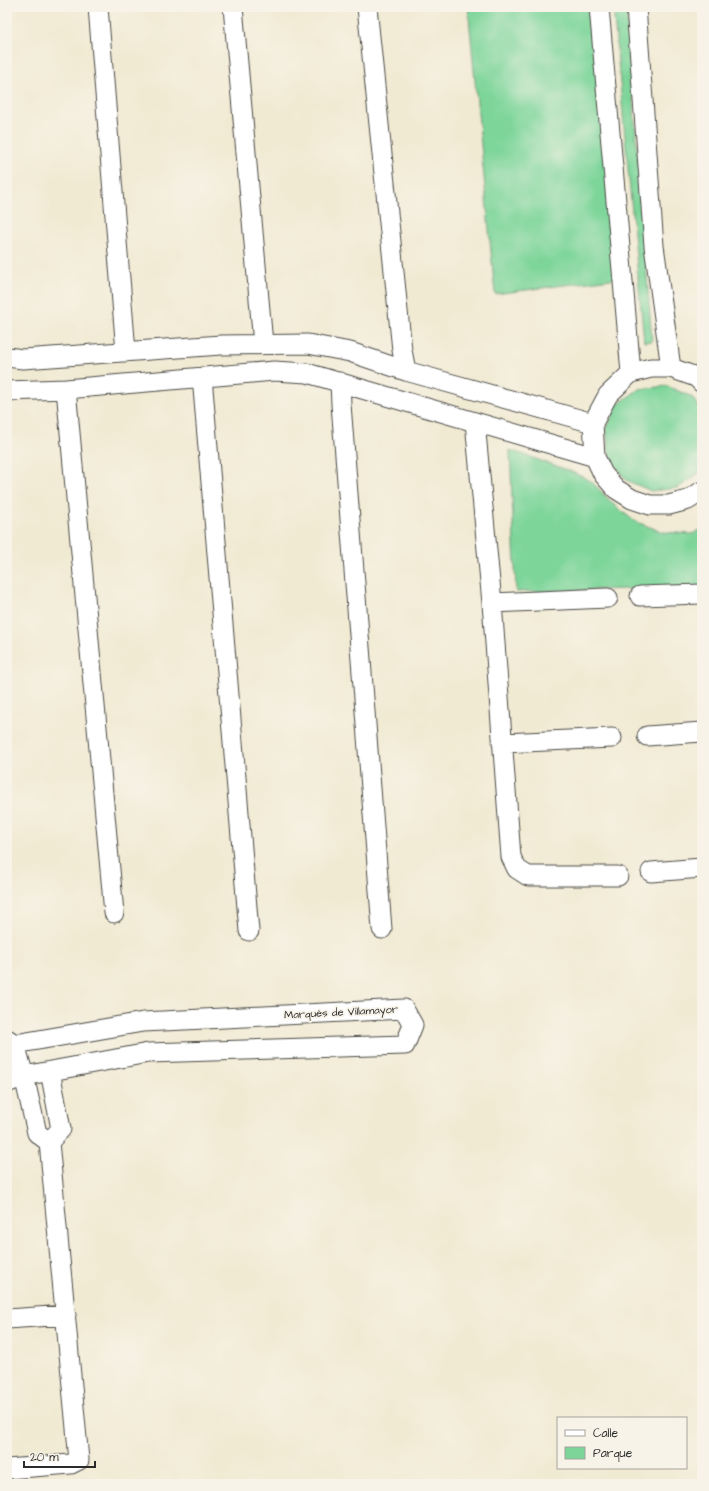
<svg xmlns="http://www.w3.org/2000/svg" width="709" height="1491" viewBox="0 0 709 1491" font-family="'Architects Daughter',sans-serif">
	<rect width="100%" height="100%" fill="#f7f3e8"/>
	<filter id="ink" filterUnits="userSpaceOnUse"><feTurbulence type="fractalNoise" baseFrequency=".025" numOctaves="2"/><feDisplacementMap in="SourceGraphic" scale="8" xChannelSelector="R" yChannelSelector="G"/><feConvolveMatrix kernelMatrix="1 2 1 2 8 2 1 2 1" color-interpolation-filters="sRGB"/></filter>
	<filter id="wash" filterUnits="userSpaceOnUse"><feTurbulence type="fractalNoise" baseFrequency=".012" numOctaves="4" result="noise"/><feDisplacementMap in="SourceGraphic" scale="16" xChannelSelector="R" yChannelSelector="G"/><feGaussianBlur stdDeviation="0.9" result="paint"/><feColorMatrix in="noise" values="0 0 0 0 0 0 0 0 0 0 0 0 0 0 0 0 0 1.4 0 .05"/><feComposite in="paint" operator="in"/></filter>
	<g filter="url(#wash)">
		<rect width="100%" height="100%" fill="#f1ead3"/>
		<path fill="#7dd59a" stroke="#548062" d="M468,7H592L619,278L495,294Z
			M613,7H626L652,341L644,342Z
			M667,386L692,397L702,411V468L700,472L678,488L651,491L626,480L610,458L606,430L617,405L639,389Z
			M510,450L570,471L591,481L613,504L634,521L663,532L692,534L702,529V587L516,592Z"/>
	</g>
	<g filter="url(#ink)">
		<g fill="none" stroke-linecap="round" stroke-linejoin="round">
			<defs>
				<path id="minor" d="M98,7L126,352
					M233,7L263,344
					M367,7L402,350L406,371
					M599,7L631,373
					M636,7L654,246L671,368
					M7,357L23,359L221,345L308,344L350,352L406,371L593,423
					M202,377L249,931
					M340,382L341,404L382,929
					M702,383L696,377L671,368H651L631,373L608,395L593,423L595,457L603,474L616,489L632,499L650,505H669L688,500L702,491
					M66,389L114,913
					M7,391L66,389L274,371L307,373L595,457
					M475,422L492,603L511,857L517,869L528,876H618
					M640,596L702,594
					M492,603L608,598
					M647,736L702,732
					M502,743L612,738
					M651,872L702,868
					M7,1039L15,1044L24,1076L37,1133L49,1142
					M7,1047L15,1044L143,1022L404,1009L413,1025L405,1045L148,1053L24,1076L7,1083
					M49,1142L61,1129L50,1071
					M7,1319L66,1315
					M7,1469L71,1464L79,1460L49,1142"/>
			</defs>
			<use href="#minor" stroke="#494844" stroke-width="21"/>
			<use href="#minor" stroke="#fff" stroke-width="19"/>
		</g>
	</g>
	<g text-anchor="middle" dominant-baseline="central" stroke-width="3.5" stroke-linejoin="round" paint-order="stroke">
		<g font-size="11" fill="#2b2b2b" stroke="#f7f3e8">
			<text transform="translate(341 1012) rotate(-3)">Marqués de Villamayor</text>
		</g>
	</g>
	<rect width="709" height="1491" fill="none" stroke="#f7f3e8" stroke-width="24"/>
	<rect x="557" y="1417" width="130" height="52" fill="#f7f3e8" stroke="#a5a39c"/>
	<rect x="565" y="1430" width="20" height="6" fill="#ffffff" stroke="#a5a39c"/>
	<text x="593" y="1437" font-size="12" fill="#2b2b2b">Calle</text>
	<rect x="565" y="1447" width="20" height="12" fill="#7dd59a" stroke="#a5a39c"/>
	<text x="593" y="1457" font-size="12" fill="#2b2b2b">Parque</text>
	<path d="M24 1461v6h71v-6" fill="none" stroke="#2b2b2b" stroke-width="2"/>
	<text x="30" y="1461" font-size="12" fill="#2b2b2b" stroke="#f7f3e8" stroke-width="3" paint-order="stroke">20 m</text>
</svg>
